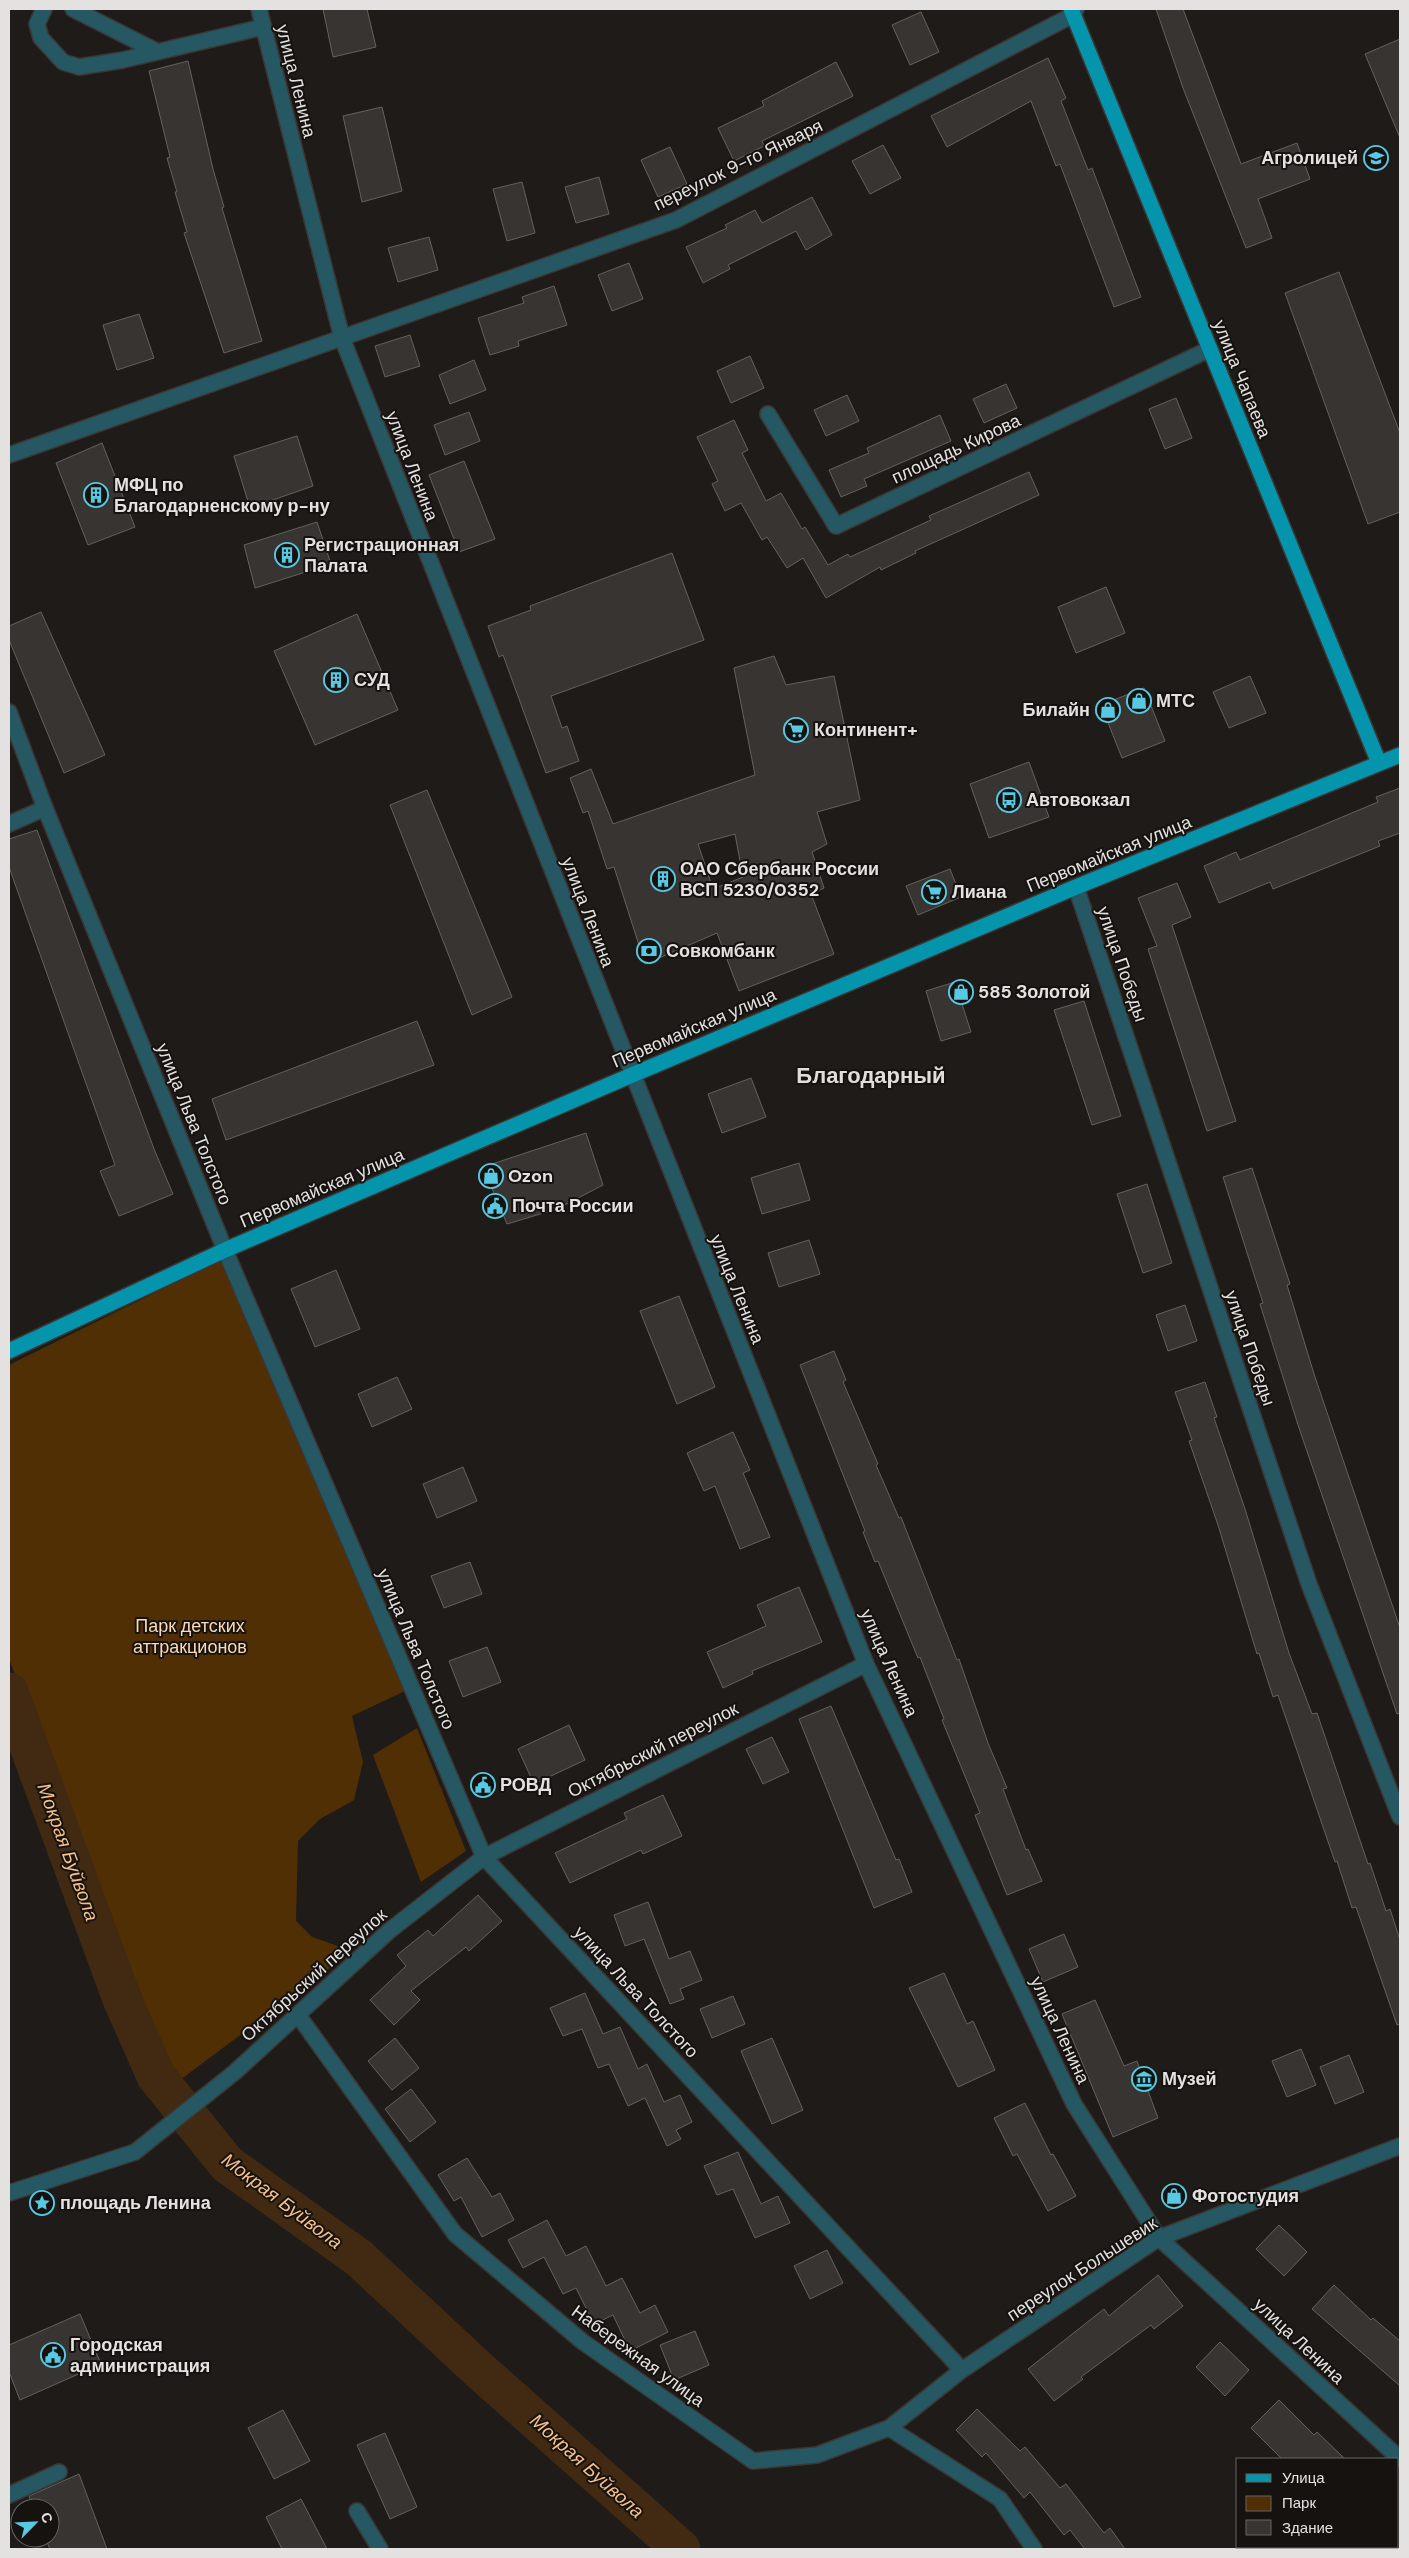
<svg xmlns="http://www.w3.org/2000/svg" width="1409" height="2558" viewBox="0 0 1409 2558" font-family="'DM Sans',sans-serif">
	<rect width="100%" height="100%" fill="#1f1b18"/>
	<path fill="#502f05" d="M221,1260L405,1691L352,1716L363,1762L354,1800L320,1819L298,1841L296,1921L312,1937L338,1946L334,1965L176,2083L9,1659V1365Z
		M417,1728L466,1851L421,1882L373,1755Z"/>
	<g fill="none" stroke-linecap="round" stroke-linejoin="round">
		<path stroke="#412a11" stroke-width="39" d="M9,1692L122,1999L156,2076L227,2164L359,2258L478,2369L681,2549"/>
	</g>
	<path fill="#383431" stroke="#65615d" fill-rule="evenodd" d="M323,9H367L376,47L333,57Z
		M1156,9H1183L1241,164L1297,143L1310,179L1258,199L1272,238L1246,248L1183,88Z
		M921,12L939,52L910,65L892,25Z
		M1400,39V138L1365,54Z
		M1048,58L1066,98L1061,101L1088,170L1092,168L1141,297L1114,307L1060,164L1056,166L1031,101L947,147L931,116Z
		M188,61L213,169L224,207L222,208L262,341L224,353L184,233L187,232L175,192H177L167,158L170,157L149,71Z
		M836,62L853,96L762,141L764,146L734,161L718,128L764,106L762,101Z
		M382,107L402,191L362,202L343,116Z
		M883,145L901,178L870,194L852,161Z
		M670,147L687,184L658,197L641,160Z
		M599,177L609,214L576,223L565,187Z
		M522,182L535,233L507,241L493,189Z
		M812,197L832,235L806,250L796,231L728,265L730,269L703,283L686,247L727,228L725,225L755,210L762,223Z
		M429,237L438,270L398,282L388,248Z
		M629,263L643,299L612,311L598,275Z
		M1339,272L1400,433V512L1368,524L1285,293Z
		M554,286L567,325L518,341L519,346L490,355L478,318L524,303L522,297Z
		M139,314L154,358L117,370L103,325Z
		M410,335L420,366L385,377L375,346Z
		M750,356L764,388L731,403L717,371Z
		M474,360L486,390L450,404L439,375Z
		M1006,384L1017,408L984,423L973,399Z
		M847,395L859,421L826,436L814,410Z
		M1176,398L1192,438L1165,449L1149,409Z
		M469,412L480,441L445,455L434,425Z
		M940,415L951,441L864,479L867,486L841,497L829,470L869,453L867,448Z
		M734,420L748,450L742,453L766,501L781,493L802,529L805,527L828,565L848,554L850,557L931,520L929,516L1029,472L1039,495L915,551L916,553L881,570L880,567L826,598L803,558L787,568L767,537L762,540L741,503L725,511L712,484L718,481L697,437Z
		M297,436L313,486L250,508L234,456Z
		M102,443L135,527L88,545L56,463Z
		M464,461L495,539L459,552L429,475Z
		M317,522L331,564L255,588L244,545Z
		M672,553L704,640L551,696L562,728L567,726L579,761L546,773L503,655L499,657L488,626L531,610L530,606Z
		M1106,587L1125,633L1076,653L1058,607Z
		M41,612L105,755L64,773L9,640V626Z
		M357,614L398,710L315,745L274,651Z
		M774,656L786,685L834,676L860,800L817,812L827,844L812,852L824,888L811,894L834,954L739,991L717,933L645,964L614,867L607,869L588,811L583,813L570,778L591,769L613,824L755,775L734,668ZM735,834L743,877L713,889L698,844Z
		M1250,676L1266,713L1229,728L1213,692Z
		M1144,688L1165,741L1122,758L1101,705Z
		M1029,762L1049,817L989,838L970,784Z
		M1400,788V833L1378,841L1380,846L1273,889L1270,882L1219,903L1204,866L1236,852L1240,860L1378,802L1376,797Z
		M427,790L512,997L472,1015L390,805Z
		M37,830L154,1149L173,1194L119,1216L100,1171L115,1165L9,867V839Z
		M950,869L961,897L918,915L906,886Z
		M1177,883L1191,917L1172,925L1236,1121L1207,1131L1148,949L1157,946L1138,898Z
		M955,982L971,1032L941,1041L926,991Z
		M1084,1001L1121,1116L1092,1125L1054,1010Z
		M417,1021L434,1065L226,1140L212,1099Z
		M751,1078L766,1117L722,1133L708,1094Z
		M586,1133L603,1185L557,1209L507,1224L483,1167Z
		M799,1163L810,1200L762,1214L751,1178Z
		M1252,1168L1290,1284L1287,1285L1314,1374L1400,1628V1713L1397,1714L1298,1425L1260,1304L1263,1303L1223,1177Z
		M1147,1184L1172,1263L1143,1273L1117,1194Z
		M809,1240L820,1274L779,1287L768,1253Z
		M336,1270L360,1329L315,1347L291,1289Z
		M679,1296L715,1387L677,1404L640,1311Z
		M1185,1305L1197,1341L1168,1351L1156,1315Z
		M834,1351L846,1380L843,1382L878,1464L876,1465L899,1518L901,1517L957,1660L959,1659L988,1743L1007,1788L1003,1789L1026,1850L1028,1849L1042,1881L1007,1895L975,1815L980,1813L942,1720L944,1719L920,1657L918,1658L878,1561L875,1562L863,1532L865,1531L800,1365Z
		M397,1377L412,1409L372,1427L358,1394Z
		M1205,1382L1217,1417L1214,1418L1245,1509L1289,1653L1312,1714L1317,1713L1368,1864L1370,1863L1386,1911L1390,1909L1400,1940V2024L1397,2025L1356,1907L1352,1908L1337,1861L1335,1862L1278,1695L1273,1697L1259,1653L1257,1654L1218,1525L1189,1441L1192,1440L1175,1392Z
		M733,1432L750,1470L743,1473L770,1537L740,1549L715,1486L704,1491L687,1453Z
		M463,1467L477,1501L437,1518L423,1484Z
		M470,1562L482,1594L444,1608L431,1576Z
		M799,1587L822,1642L752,1671L753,1674L723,1688L707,1652L766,1626L757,1605Z
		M487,1647L501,1682L463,1697L449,1661Z
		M831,1706L896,1860L899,1859L912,1892L874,1908L799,1719Z
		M569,1725L585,1760L534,1784L518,1749Z
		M772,1737L789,1772L763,1784L746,1749Z
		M663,1795L682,1836L643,1854L641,1850L570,1883L555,1853L627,1819L624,1813Z
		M478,1895L502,1921L469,1951L466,1947L411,1991L420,2000L394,2025L370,2000L406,1966L397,1955L428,1930L433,1936Z
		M648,1902L669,1959L690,1951L702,1980L680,1989L684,1999L670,2004L644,1939L625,1946L614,1915Z
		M1064,1934L1078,1967L1043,1982L1029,1949Z
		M944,1973L967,2024L973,2021L995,2070L958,2087L909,1988Z
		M585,1993L603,2034L620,2027L638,2069L647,2064L664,2102L680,2095L692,2122L676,2130L681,2139L667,2146L645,2098L628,2106L609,2064L598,2068L582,2029L563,2036L550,2008Z
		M733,1996L745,2024L712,2038L700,2009Z
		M1095,2000L1124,2066L1137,2061L1158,2118L1113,2137L1062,2014Z
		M395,2038L419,2068L392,2090L368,2061Z
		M772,2038L803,2110L772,2124L741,2051Z
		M1301,2049L1316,2085L1287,2097L1272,2061Z
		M1349,2055L1364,2092L1335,2104L1320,2067Z
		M411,2089L436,2122L410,2142L385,2109Z
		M1025,2103L1051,2155L1053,2154L1076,2196L1048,2211L1017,2154L1013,2156L994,2118Z
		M738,2152L761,2204L778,2196L790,2223L755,2238L733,2189L717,2195L704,2166Z
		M467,2158L492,2197L500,2193L514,2220L482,2237L461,2197L454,2201L438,2175Z
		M547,2220L566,2256L586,2246L606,2286L622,2278L640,2313L655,2305L668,2332L630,2351L613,2315L594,2324L576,2288L563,2294L544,2257L523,2268L508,2240Z
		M1279,2225L1307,2252L1284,2276L1256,2249Z
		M827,2250L843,2283L810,2299L794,2266Z
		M1158,2275L1183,2306L1154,2329L1151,2325L1081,2377L1083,2379L1054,2401L1028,2369L1104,2309L1109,2316Z
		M1334,2285L1371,2320L1373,2318L1400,2341V2386L1312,2309Z
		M80,2314L101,2364L20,2400L9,2372V2345Z
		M695,2331L709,2365L674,2380L660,2345Z
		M1220,2342L1249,2370L1225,2396L1196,2367Z
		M1279,2400L1314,2435L1317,2432L1345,2459H1282L1251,2428Z
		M977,2409L1020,2451L1025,2447L1060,2488L1066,2484L1104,2533L1110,2528L1125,2549H1082L1084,2548L1070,2530L1064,2535L1030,2492L1024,2498L986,2453L982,2457L956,2430Z
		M283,2410L310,2461L274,2479L248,2428Z
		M385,2433L417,2507L390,2519L357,2445Z
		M79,2474L107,2549H50L45,2538H50V2508H34L29,2496Z
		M301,2499L327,2549H282L266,2517Z"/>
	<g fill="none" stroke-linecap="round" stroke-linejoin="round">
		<defs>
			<path id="minor" d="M44,9L37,24L41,38L63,62L79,67L123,60L263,27
				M73,9L156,51
				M259,9L342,338L866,1664L1074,2104L1159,2238L1400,2459
				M768,414L836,526L1210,349
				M9,455L676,220L1073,15L1076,9
				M9,712L45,808L9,824
				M45,808L225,1250L484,1857L962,2370
				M1076,887L1309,1584L1400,1817
				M298,2015L455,2234L583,2342L753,2461L817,2455L889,2428L962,2370L1159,2238L1400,2146
				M9,2193L135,2152L235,2072L389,1931L484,1857L866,1664
				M889,2428L1000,2499L1034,2549
				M9,2495L59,2472
				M357,2511L380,2549"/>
			<path id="major" d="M1071,9L1379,763
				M9,1351L225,1250L632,1075L1076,887L1400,755"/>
		</defs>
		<use href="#minor" stroke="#3b3734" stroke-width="18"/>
		<use href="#major" stroke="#3b3734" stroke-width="18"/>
		<use href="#minor" stroke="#255863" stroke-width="15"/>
		<use href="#major" stroke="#0494ac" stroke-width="15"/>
	</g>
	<defs>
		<symbol id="university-ring" viewBox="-11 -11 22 22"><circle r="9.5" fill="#15120f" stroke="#57c9e2" stroke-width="1.5"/><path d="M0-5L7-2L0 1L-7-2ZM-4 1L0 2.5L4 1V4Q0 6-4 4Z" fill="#57c9e2"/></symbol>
		<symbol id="building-ring" viewBox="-11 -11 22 22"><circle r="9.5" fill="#15120f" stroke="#57c9e2" stroke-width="1.5"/><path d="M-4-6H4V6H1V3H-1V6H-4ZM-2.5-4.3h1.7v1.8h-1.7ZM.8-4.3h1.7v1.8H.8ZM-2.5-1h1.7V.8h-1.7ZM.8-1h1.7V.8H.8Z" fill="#57c9e2"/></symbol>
		<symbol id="shop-ring" viewBox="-11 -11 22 22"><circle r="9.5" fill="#15120f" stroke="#57c9e2" stroke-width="1.5"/><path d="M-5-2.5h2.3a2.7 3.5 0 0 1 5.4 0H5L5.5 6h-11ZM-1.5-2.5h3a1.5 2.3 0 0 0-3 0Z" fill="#57c9e2"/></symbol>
		<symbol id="supermarket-ring" viewBox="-11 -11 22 22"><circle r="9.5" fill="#15120f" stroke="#57c9e2" stroke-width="1.5"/><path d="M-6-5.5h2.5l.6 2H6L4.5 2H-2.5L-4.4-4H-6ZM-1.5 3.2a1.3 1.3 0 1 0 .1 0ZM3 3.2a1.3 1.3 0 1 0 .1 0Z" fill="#57c9e2"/></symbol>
		<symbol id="bus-ring" viewBox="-11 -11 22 22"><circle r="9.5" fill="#15120f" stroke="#57c9e2" stroke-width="1.5"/><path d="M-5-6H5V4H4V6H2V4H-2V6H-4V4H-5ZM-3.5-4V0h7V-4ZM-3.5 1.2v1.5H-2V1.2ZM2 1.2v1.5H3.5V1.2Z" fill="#57c9e2"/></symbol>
		<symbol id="bank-ring" viewBox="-11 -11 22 22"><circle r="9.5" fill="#15120f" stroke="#57c9e2" stroke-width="1.5"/><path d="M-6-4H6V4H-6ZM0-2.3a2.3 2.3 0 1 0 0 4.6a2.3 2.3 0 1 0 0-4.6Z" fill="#57c9e2"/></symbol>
		<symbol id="civic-ring" viewBox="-11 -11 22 22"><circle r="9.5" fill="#15120f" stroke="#57c9e2" stroke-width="1.5"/><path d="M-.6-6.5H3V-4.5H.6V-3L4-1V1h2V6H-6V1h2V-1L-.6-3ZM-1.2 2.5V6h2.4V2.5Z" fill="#57c9e2"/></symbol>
		<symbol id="museum-ring" viewBox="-11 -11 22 22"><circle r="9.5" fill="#15120f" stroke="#57c9e2" stroke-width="1.5"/><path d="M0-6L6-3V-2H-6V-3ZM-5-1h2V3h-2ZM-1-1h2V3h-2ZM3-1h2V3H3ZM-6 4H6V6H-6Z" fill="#57c9e2"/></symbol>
		<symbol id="sight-ring" viewBox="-11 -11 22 22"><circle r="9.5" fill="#15120f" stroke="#57c9e2" stroke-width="1.5"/><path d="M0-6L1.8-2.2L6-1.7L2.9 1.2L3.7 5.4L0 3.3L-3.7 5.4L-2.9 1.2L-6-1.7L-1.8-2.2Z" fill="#57c9e2"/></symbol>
	</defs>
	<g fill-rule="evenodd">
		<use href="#university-ring" x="1362" y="144" width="28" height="28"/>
		<use href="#building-ring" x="82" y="481" width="28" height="28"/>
		<use href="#building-ring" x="273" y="541" width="28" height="28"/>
		<use href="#building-ring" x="322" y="666" width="28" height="28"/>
		<use href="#shop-ring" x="1125" y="687" width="28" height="28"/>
		<use href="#shop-ring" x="1094" y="696" width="28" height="28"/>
		<use href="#supermarket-ring" x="782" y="716" width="28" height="28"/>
		<use href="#bus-ring" x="995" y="786" width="28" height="28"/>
		<use href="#building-ring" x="649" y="865" width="28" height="28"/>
		<use href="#supermarket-ring" x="920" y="878" width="28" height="28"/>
		<use href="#bank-ring" x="635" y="937" width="28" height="28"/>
		<use href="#shop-ring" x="947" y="978" width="28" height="28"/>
		<use href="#shop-ring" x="477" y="1162" width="28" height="28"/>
		<use href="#civic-ring" x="481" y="1192" width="28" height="28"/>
		<use href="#civic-ring" x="469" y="1771" width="28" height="28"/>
		<use href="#museum-ring" x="1130" y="2065" width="28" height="28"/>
		<use href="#shop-ring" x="1160" y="2182" width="28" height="28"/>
		<use href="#sight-ring" x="28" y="2189" width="28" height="28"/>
		<use href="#civic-ring" x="39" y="2341" width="28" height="28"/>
	</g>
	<g text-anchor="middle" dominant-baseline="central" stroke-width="4" stroke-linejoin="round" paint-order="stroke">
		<g font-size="18" fill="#e4e2e0" stroke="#15120f">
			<text transform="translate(296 81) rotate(76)">улица Ленина</text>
			<text transform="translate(738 165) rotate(-26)">переулок 9-го Января</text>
			<text transform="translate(1242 379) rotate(68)">улица Чапаева</text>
			<text transform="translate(956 449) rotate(-25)">площадь Кирова</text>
			<text transform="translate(412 466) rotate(69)">улица Ленина</text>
			<text transform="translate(1109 854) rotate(-22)">Первомайская улица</text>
			<text transform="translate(588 912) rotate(69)">улица Ленина</text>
			<text transform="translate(1122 964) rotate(71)">улица Победы</text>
			<text transform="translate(694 1028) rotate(-23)">Первомайская улица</text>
			<text transform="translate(194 1124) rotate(68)">улица Льва Толстого</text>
			<text transform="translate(322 1188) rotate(-23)">Первомайская улица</text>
			<text transform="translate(737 1289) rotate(68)">улица Ленина</text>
			<text transform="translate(1250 1348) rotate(71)">улица Победы</text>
			<text transform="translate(416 1649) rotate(67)">улица Льва Толстого</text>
			<text transform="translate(889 1663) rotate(66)">улица Ленина</text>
			<text transform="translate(653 1750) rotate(-27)">Октябрьский переулок</text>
			<text transform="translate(314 1975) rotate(-42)">Октябрьский переулок</text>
			<text transform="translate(636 1992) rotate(47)">улица Льва Толстого</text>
			<text transform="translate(1060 2030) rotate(65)">улица Ленина</text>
			<text transform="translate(1082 2269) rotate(-33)">переулок Большевик</text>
			<text transform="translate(1299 2341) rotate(43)">улица Ленина</text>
			<text transform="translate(638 2356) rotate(36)">Набережная улица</text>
		</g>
		<g font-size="18" font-weight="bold" fill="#e4e2e0" stroke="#15120f" text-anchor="start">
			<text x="1358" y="158" text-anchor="end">Агролицей</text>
			<text x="114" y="485">МФЦ по<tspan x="114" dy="21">Благодарненскому р-ну</tspan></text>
			<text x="304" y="545">Регистрационная<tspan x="304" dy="21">Палата</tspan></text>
			<text x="354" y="680">СУД</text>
			<text x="1156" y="701">МТС</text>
			<text x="1090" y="710" text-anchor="end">Билайн</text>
			<text x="814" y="730">Континент+</text>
			<text x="1026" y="800">Автовокзал</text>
			<text x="680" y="869">ОАО Сбербанк России<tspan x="680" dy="21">ВСП 5230/0352</tspan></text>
			<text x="952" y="892">Лиана</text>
			<text x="666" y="951">Совкомбанк</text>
			<text x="978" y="992">585 Золотой</text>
			<text x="508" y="1176">Ozon</text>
			<text x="512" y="1206">Почта России</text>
			<text x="500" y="1785">РОВД</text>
			<text x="1162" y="2079">Музей</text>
			<text x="1192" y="2196">Фотостудия</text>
			<text x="60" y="2203">площадь Ленина</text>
			<text x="70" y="2345">Городская<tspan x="70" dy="21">администрация</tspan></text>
		</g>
		<g font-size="18" fill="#fdd8b4" stroke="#15120f">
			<text x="190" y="1626">Парк детских<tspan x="190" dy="21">аттракционов</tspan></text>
		</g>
		<g font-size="19" font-style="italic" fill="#f6bf89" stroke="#15120f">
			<text transform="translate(68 1852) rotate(70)">Мокрая Буйвола</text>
			<text transform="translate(282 2201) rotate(37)">Мокрая Буйвола</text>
			<text transform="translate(587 2466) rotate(42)">Мокрая Буйвола</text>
		</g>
		<g font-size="22" font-weight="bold" fill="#e2ddd8" stroke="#15120f">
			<text x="871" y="1075">Благодарный</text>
		</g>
	</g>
	<rect width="1409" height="2558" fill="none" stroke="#e4e2e0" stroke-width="20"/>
	<rect x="1236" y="2458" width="162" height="90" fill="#15120f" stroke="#686563"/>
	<rect x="1246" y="2474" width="25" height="8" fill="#0494ac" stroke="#686563"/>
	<text x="1282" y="2483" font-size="15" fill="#e4e2e0">Улица</text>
	<rect x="1246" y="2496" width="25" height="15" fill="#502f05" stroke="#686563"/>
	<text x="1282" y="2508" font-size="15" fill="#e4e2e0">Парк</text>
	<rect x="1246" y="2520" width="25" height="15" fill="#383431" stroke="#686563"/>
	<text x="1282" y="2533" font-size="15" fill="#e4e2e0">Здание</text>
	<g transform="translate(35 2523) rotate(66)"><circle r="24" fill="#15120f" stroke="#686563"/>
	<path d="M0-4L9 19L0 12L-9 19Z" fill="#57c9e2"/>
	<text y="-8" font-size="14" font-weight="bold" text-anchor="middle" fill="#e4e2e0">С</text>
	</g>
</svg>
